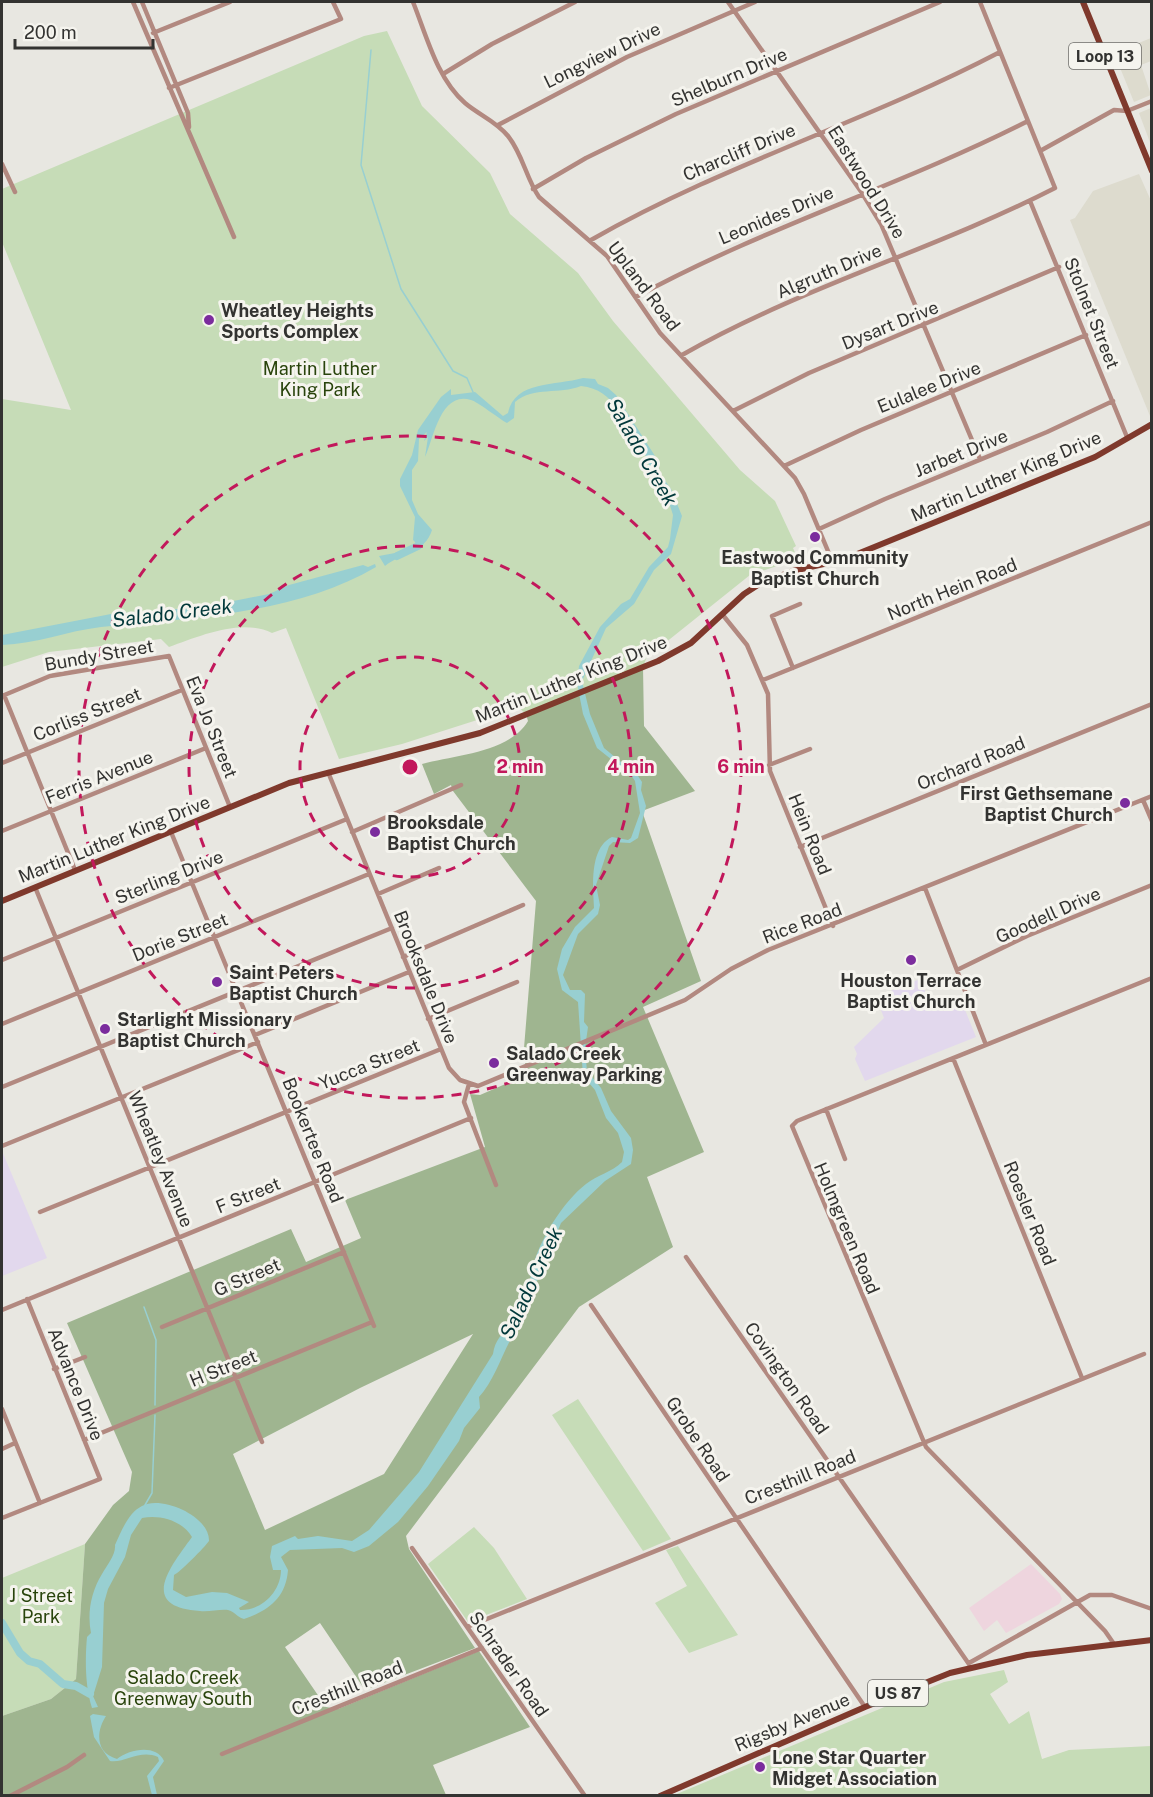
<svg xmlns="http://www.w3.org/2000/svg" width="1153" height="1797" viewBox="0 0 1153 1797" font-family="'Public Sans',sans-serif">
	<rect width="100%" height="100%" fill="#e8e7e1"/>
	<path fill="#dddbce" d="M1151,38V61L1141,65L1151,95L1134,102L1114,53Z
		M1151,108V145L1139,113Z
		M1139,174L1152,203L1150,416L1070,220L1075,218L1093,191Z"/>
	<path fill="#eed5de" d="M1031,1564L1060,1594L1062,1599L1059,1604L1006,1633L997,1620L984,1631L969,1608Z"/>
	<path fill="#e2d8ed" d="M920,979L928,999L939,995L943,1002L959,995L976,1037L865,1081L855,1059L857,1054L854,1047L884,1018L876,997Z
		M2,1151L47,1258L2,1276Z"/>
	<path fill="#c6dcb7" d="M387,31L422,106L490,173L510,214L578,273L613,321L740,470L775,501L796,546L793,548L798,559L750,575L665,643L649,651L643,667L526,714L518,707L402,744L339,759L286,628L272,633C241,618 200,636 169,647L161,639L49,652L2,667V399L71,410L2,242V189L364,36Z
		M578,1399L671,1539L643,1551L552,1415Z
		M474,1527L494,1548L527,1599L468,1622L428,1564Z
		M85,1544L76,1679L51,1699L2,1716V1578Z
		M678,1546L738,1635L689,1653L655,1603L687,1586L666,1550Z
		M1004,1670L1008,1682L990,1694L1009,1724L1029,1711L1042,1759L1069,1750L1151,1746V1795L672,1796L944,1682Z"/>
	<path fill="#9fb590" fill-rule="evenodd" d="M643,667L644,726L695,791L642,811L701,981L643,1007L704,1152L647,1177L673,1247L579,1307L406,1536L409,1549L475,1648L365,1690L320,1623L285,1647L326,1707L338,1709L479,1651L530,1727L433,1765L446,1795L2,1796V1716L51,1699L76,1679L85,1544L113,1505L129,1491L132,1472L67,1323L291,1229L306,1262L361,1238L345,1200L485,1147L470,1094L480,1095L526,1075L524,1048L536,901L453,791L451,785L434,794L422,764C455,755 509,753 528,721L526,714ZM473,1334L384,1474L265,1530L233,1454L360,1388Z"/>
	<path fill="#98cfd1" d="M583,378L595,379L598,384L608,388L616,395L655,456L661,475L671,489L682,516L671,554L654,570L634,604L606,628L582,681L590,714L604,748L638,776L642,782L641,790L646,806L638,838L630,843L613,842L609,846L596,885L600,905L598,914L578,934L563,975L570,990H581L585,994L584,1022L588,1027L585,1048L587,1071L601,1088L611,1111L631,1138L633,1150L631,1164L605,1181L561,1223L518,1327C504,1347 496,1379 479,1397L480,1408L464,1428L459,1441L428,1486L398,1522L369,1546L354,1552L342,1548L290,1550L281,1557L288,1570C286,1598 268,1611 244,1619C238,1618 234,1611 228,1610C220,1609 209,1612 200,1611C137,1607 171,1566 192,1537C183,1521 160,1514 142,1518L131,1535L125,1557L108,1589L104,1603L102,1667L93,1696L98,1707L92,1708C85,1687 85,1659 87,1637L91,1633C87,1613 91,1592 102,1574C107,1565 116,1555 115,1545C121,1532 128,1513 142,1506C161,1495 210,1516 209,1541C205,1547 179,1573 174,1575L173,1590L186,1597L212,1592L227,1593L249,1602L239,1608L240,1610C262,1611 281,1591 281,1570H273L270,1557L272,1546L295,1536L298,1539L318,1536L352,1541L369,1530L419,1472L493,1354C495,1338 505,1332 513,1320C520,1308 520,1293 530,1284C531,1252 561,1203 586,1184C597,1175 612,1172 622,1162L624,1152L618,1133L606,1118L595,1090L583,1076L578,1002L562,990L557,969L562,949L575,927L594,908C593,887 589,848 612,837L628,840L631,838L640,813L635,781L631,775L597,748L583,714L577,683L579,666L600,627L621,604L630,599L649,567L668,547L670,539L673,515L667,496L654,479L642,446L636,444C620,420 617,390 581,386C559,395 534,386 515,402L514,418L507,423C498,418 478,402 471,400C440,390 433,441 425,457L428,437L424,441L427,432L419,439L418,461L412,470V500L418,514L432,530C425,553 402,552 385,566L379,556L411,550L418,545L413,540L415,517L400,486V479L412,455L418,430L441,397L451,389V395L475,392L503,416L508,413C515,380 556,386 583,378Z
		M375,564L376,567C296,614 191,618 101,627C67,631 36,644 2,645V635L111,614L203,607L269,594L289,585L363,565L368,567Z
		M93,1714L106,1716C96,1731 95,1753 117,1759C130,1749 156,1744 164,1761L153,1777L157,1795H152L147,1776L159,1761L158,1757C140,1749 126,1763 110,1761L94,1737L90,1716Z"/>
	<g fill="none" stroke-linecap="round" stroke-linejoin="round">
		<path stroke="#98cfd1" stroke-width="1.5" d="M371,50L361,165L401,289L453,371L467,378L473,392
			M144,1307L156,1340L155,1405
			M145,1505L152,1493L155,1415"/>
		<path stroke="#98cfd1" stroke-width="8" d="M397,556L418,546L421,540
			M2,1623L20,1653L29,1661L40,1664L63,1684L76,1686L90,1694"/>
		<path stroke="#b28980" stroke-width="4.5" d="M133,2L234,237
			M142,2L188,113L189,127
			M413,2C426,34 437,79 465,103C479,115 496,121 508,136C523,155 526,178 539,197L607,256L660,333L795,478L804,494L833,563
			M728,2L862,193L881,224L980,459
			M153,33L230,2
			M443,74L492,44L575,2
			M169,88L341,19L333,2
			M498,125L627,57L755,2
			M1040,151L1114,110L1127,111L1152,101
			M2,164L15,192
			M533,189L586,158L676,114L940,2
			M1030,201L1127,437
			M591,240C722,165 866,122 1000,52
			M636,297C762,228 900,186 1028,121
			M682,355C801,287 934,250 1055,188L980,2
			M733,411L809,373L1059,267
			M784,466L861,430L1086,335
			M819,529L885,499L1047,432L1113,401
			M722,614L747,645L768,694L770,771L833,926
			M793,668L772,616L800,604
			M763,680L1152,522
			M4,695L75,870
			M2,696L50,676L169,656L230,807
			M2,763L182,690
			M769,765L810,749
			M328,772L449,1068L460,1080L478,1086L685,1000L731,969L768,950L1152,796
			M1143,800L1152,821
			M2,831L206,748
			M171,832L374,1326
			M352,832L461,785
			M800,847L1152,704
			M35,887L262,1442
			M925,888L986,1045
			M378,894L439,868
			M403,957L523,905
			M2,960L347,819
			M957,970L1027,936L1152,885
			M428,1019L517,982
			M2,1024L369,874
			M255,1035L409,972
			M953,1058L1082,1378
			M469,1084L464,1102L496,1185
			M2,1087L392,928
			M826,1109L845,1159
			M2,1146L258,1042
			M40,1212L441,1049
			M686,1257L971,1667
			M591,1305L865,1707
			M2,1310L471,1118
			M162,1327L344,1252
			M54,1369L85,1357
			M2,1409L40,1503
			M84,1440L372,1322
			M2,1449L15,1443
			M2,1518L100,1479L27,1299
			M412,1548L585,1796
			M467,1627L1144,1354
			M1114,1644L1105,1631L926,1447L792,1126L797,1121L1152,978
			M969,1663L1090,1595H1112L1152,1609
			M222,1754L482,1648
			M10,1796L67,1767L84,1755"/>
		<path stroke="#7f392c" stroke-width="6" d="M1083,2L1152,171
			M2,901L289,783L480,733L658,661L691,643L744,594L761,583L793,571L845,559L1095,457L1152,424
			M660,1796L865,1707L950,1673L1027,1655L1152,1640"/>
	</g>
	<g fill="none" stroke="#c2185b" stroke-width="3" stroke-dasharray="10 8">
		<circle cx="410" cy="767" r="110"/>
		<circle cx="410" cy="767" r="221"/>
		<circle cx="410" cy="767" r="331"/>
	</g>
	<g fill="#7b2c9d" stroke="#f5f4ee" stroke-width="2">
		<circle cx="209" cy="320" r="6"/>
		<circle cx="815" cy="537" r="6"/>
		<circle cx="1125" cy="803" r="6"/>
		<circle cx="375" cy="832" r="6"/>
		<circle cx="911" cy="960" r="6"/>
		<circle cx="217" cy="982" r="6"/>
		<circle cx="105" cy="1029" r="6"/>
		<circle cx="494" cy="1063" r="6"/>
		<circle cx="760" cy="1767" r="6"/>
	</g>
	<g text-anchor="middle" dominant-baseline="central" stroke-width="6" stroke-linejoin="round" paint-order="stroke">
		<g fill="#f5f4ee" stroke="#6d6d6a" stroke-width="1.5">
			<rect x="1069" y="43" width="72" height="26" rx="4.5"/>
			<rect x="868" y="1680" width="60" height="26" rx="4.5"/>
		</g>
		<g font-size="16" font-weight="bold" fill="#333331">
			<text x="1105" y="56">Loop 13</text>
			<text x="898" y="1693">US 87</text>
		</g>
		<g font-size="18" fill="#333331" stroke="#f5f4ee">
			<text transform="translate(602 55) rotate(-26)">Longview Drive</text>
			<text transform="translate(729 77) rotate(-23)">Shelburn Drive</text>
			<text transform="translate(739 152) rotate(-23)">Charcliff Drive</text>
			<text transform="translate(867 182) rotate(58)">Eastwood Drive</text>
			<text transform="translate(776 215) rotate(-23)">Leonides Drive</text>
			<text transform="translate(829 271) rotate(-23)">Algruth Drive</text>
			<text transform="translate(644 286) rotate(53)">Upland Road</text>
			<text transform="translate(1092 313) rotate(68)">Stolnet Street</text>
			<text transform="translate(890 325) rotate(-22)">Dysart Drive</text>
			<text transform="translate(929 387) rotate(-22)">Eulalee Drive</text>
			<text transform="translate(961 453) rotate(-22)">Jarbet Drive</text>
			<text transform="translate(1006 476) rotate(-23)">Martin Luther King Drive</text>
			<text transform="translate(952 589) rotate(-22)">North Hein Road</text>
			<text transform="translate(99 655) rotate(-10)">Bundy Street</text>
			<text transform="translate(571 679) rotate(-22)">Martin Luther King Drive</text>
			<text transform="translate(87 714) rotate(-22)">Corliss Street</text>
			<text transform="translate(212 727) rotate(68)">Eva Jo Street</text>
			<text transform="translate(971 763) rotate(-22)">Orchard Road</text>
			<text transform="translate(99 777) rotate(-22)">Ferris Avenue</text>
			<text transform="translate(810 834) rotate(68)">Hein Road</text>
			<text transform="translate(114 839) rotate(-22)">Martin Luther King Drive</text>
			<text transform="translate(169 877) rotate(-22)">Sterling Drive</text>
			<text transform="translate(1048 915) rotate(-24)">Goodell Drive</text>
			<text transform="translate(802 923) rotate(-21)">Rice Road</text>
			<text transform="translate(180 937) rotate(-22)">Dorie Street</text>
			<text transform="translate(426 977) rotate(68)">Brooksdale Drive</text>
			<text transform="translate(369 1064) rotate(-22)">Yucca Street</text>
			<text transform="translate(313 1140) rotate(68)">Bookertee Road</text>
			<text transform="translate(161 1159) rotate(68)">Wheatley Avenue</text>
			<text transform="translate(248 1195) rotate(-22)">F Street</text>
			<text transform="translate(1030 1213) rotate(68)">Roesler Road</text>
			<text transform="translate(847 1228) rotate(67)">Holmgreen Road</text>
			<text transform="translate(247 1277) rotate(-23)">G Street</text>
			<text transform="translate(223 1368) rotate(-22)">H Street</text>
			<text transform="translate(787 1378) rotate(55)">Covington Road</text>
			<text transform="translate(76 1384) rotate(68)">Advance Drive</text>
			<text transform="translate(698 1439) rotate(56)">Grobe Road</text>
			<text transform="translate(800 1477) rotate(-22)">Cresthill Road</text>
			<text transform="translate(509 1664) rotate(55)">Schrader Road</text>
			<text transform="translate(347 1688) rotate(-22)">Cresthill Road</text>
			<text transform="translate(792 1722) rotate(-23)">Rigsby Avenue</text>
		</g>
		<g font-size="18" font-weight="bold" fill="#333331" stroke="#f5f4ee" text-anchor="start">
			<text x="221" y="310">Wheatley Heights<tspan x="221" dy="21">Sports Complex</tspan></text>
			<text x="815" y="557" text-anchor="middle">Eastwood Community<tspan x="815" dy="21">Baptist Church</tspan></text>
			<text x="1113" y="793" text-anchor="end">First Gethsemane<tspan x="1113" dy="21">Baptist Church</tspan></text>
			<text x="387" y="822">Brooksdale<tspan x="387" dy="21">Baptist Church</tspan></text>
			<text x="229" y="972">Saint Peters<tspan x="229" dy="21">Baptist Church</tspan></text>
			<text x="911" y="980" text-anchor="middle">Houston Terrace<tspan x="911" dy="21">Baptist Church</tspan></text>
			<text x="117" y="1019">Starlight Missionary<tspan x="117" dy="21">Baptist Church</tspan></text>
			<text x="506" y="1053">Salado Creek<tspan x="506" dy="21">Greenway Parking</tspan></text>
			<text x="772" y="1757">Lone Star Quarter<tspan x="772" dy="21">Midget Association</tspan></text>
		</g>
		<g font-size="18" fill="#29440c" stroke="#f5f4ee">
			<text x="320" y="368">Martin Luther<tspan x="320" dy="21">King Park</tspan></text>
			<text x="41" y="1595">J Street<tspan x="41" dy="21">Park</tspan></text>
			<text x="183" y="1677">Salado Creek<tspan x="183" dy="21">Greenway South</tspan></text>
		</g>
		<g font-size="20" font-style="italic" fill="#01383a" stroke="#f5f4ee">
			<text transform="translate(642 452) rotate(60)">Salado Creek</text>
			<text transform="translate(172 613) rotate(-7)">Salado Creek</text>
			<text transform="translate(531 1283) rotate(-65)">Salado Creek</text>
		</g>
	</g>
	<circle cx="410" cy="767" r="9" fill="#c2185b" stroke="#f5f4ee" stroke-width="3"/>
	<g font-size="18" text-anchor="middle" font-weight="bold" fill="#c2185b" stroke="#f5f4ee" stroke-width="6" stroke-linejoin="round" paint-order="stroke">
		<text x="520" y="773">2 min</text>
		<text x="631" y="773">4 min</text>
		<text x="741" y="773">6 min</text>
	</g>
	<rect width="1153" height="1797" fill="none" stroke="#333331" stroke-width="6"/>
	<path d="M15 39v9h138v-9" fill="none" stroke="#333331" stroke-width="3"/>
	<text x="24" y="39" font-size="18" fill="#333331" stroke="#f5f4ee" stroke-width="4.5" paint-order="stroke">200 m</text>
</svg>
